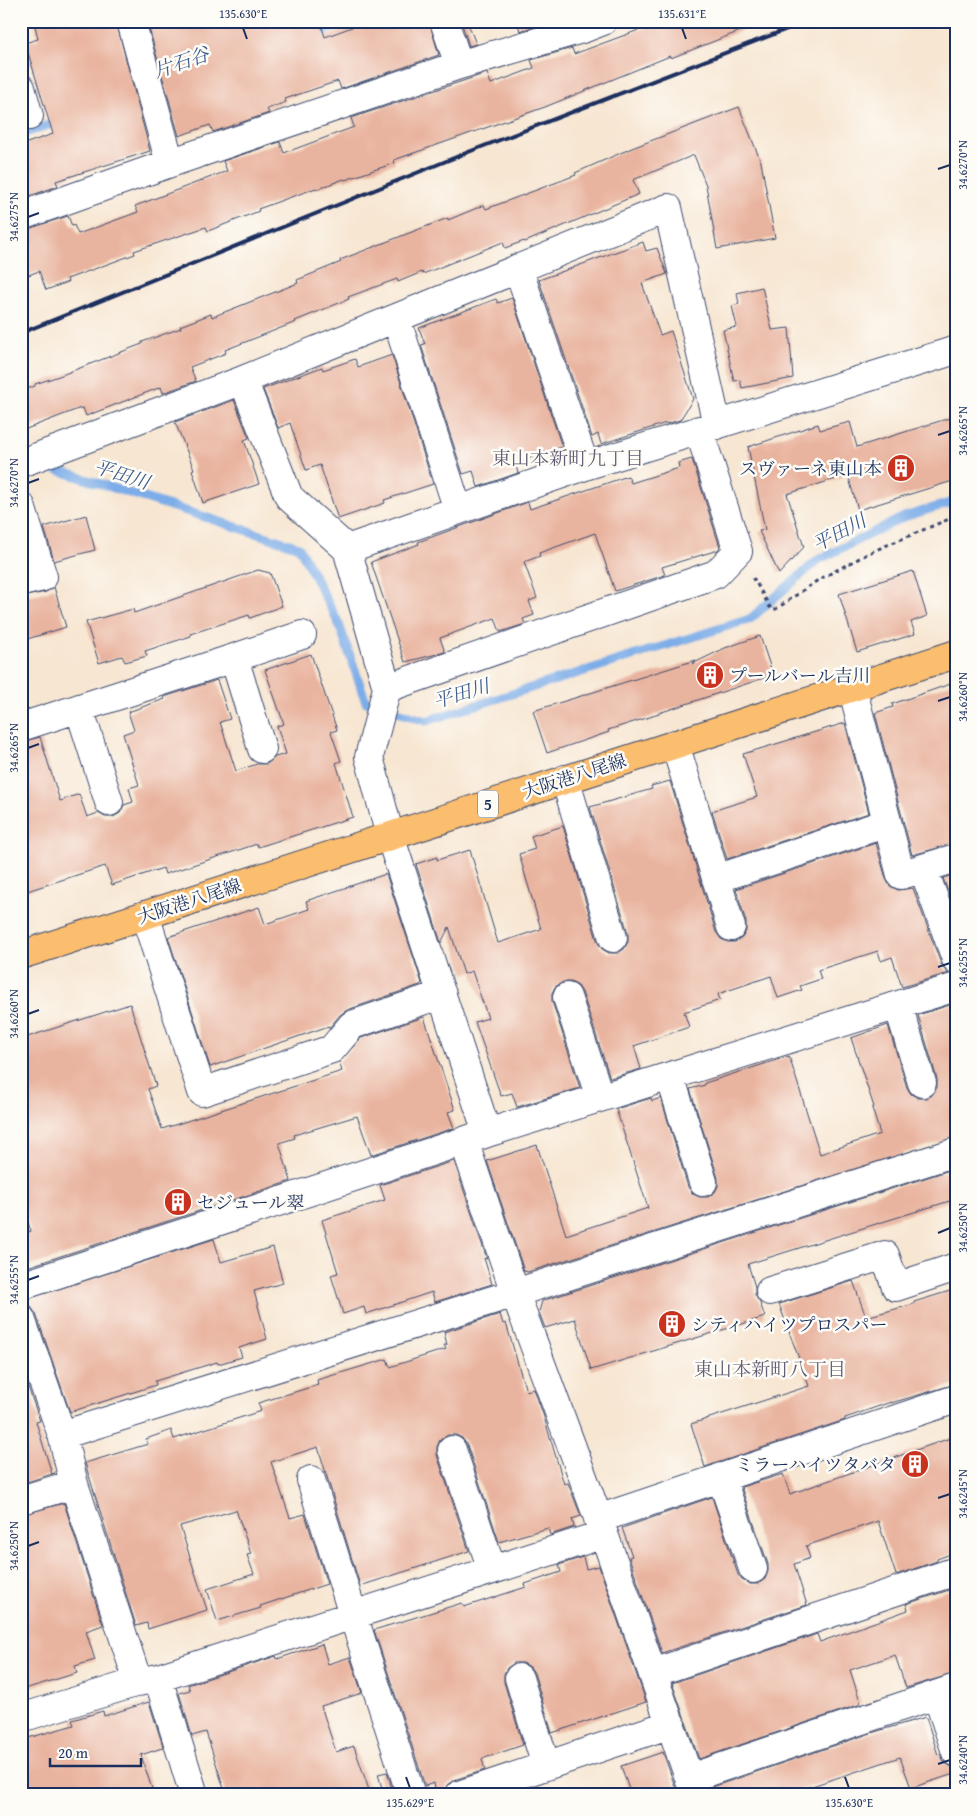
<svg xmlns="http://www.w3.org/2000/svg" width="977" height="1816" viewBox="0 0 977 1816" font-family="'Gentium Book Plus','Noto Serif JP',serif">
	<rect width="100%" height="100%" fill="#fdfcf7"/>
	<filter id="ink" filterUnits="userSpaceOnUse"><feTurbulence type="fractalNoise" baseFrequency=".02" numOctaves="2"/><feDisplacementMap in="SourceGraphic" scale="10" xChannelSelector="R" yChannelSelector="G"/><feConvolveMatrix kernelMatrix="1 2 1 2 8 2 1 2 1" color-interpolation-filters="sRGB"/></filter>
	<filter id="wash" filterUnits="userSpaceOnUse"><feTurbulence type="fractalNoise" baseFrequency=".0096" numOctaves="4" result="noise"/><feDisplacementMap in="SourceGraphic" scale="20" xChannelSelector="R" yChannelSelector="G"/><feGaussianBlur stdDeviation="1.12" result="paint"/><feColorMatrix in="noise" values="0 0 0 0 0 0 0 0 0 0 0 0 0 0 0 0 0 1.4 0 .05"/><feComposite in="paint" operator="in"/></filter>
	<g filter="url(#wash)">
		<rect width="100%" height="100%" fill="#f7e6d2"/>
		<g fill="none" stroke-linecap="round" stroke-linejoin="round">
			<path stroke="#7dade8" stroke-width="9" d="M312,35L352,21
				M21,134L61,121
				M40,462L57,470L299,547L339,624L366,702L426,721L750,619L818,560L904,517L956,501"/>
		</g>
		<g id="blocks">
			<path fill="#e9b49f" d="M34,21H116L150,151L56,181L58,186L21,199V145L53,134L25,43L38,39Z
				M147,21H320L325,37L368,21H429L439,55L341,89L338,81L285,99L286,102L267,109L269,113L213,132L210,125L179,136Z
				M461,21H467L476,44L469,46Z
				M517,21H553L520,31Z
				M663,21H761V23L671,58L670,56L545,107L394,160L395,163L371,171L345,180L344,179L317,189L316,188L258,209L259,211L208,231L206,227L134,251L135,254L67,279L68,282L46,290L39,271L21,278V231L68,216L72,226L74,225L78,234L138,212L135,206L227,171L223,161L280,142L284,153L354,127L351,118L487,73L491,84L534,68L531,60L572,48L574,54Z
				M739,107L761,162L775,238L717,249L706,185L694,155L633,180L639,194L525,242L524,241L505,248L503,242L423,274L422,272L398,282L397,279L348,297L349,299L295,321L296,322L225,350L226,353L190,367L196,381L163,393L161,387L86,416L83,408L78,409L21,431V391L35,386V384L59,376L142,344V342L181,328L180,326L211,314L212,317L298,283L297,280L341,262L340,260L404,235L448,218V220L484,205L486,209L576,175L575,173L632,148Z
				M643,242L646,251L657,248L667,274L642,283L660,335L671,331L693,399L680,420L666,424V423L601,444L598,434L592,437L539,280Z
				M762,287L772,330L789,328L793,378L742,388L740,380L734,381L723,330L737,327L732,306L739,304L737,293Z
				M512,298L562,447L515,463L518,473L478,487L473,471L463,474L421,345L425,344L419,328L496,299L498,303Z
				M392,355L433,484L384,500L385,503L338,519L320,465L306,470L290,423L278,428L263,389L322,367L323,370L355,359L358,367Z
				M234,400L249,438L244,440L259,484L203,503L192,470L194,469L175,422Z
				M956,416V480L858,510L848,475L787,494L804,547L779,574L759,531L765,530L748,447L818,424L820,430L850,422L857,447Z
				M692,459L720,547L718,550L662,567L665,575L615,591L595,533L539,553L540,556L524,562L537,598L529,601L534,615L523,619L525,624L500,632L495,618L440,638L445,652L405,662L371,562L419,544L418,542L528,502L530,509L628,476L631,483L679,468L678,463Z
				M86,515L95,550L54,561L44,527Z
				M258,570L270,573L282,606L250,618L249,615L190,634L191,636L145,651L147,656L125,662L122,656L99,663L86,622L133,609L134,613Z
				M913,571L927,616L911,622L915,634L857,652L839,594Z
				M54,587L66,627L21,641V597L46,592Z
				M760,636L773,675L653,715V716L608,730L609,732L547,753L533,711L696,660L692,664L725,648Z
				M311,654L337,730L331,732L341,761L336,763L353,817L258,847L257,844L165,874L163,868L112,885L105,866L21,893V742L40,737L60,801L79,794L87,817L98,813L105,817H113L120,813L124,805L133,802L129,788L139,785L123,734L134,730L128,712L165,699L164,697L217,680L230,719L220,722L236,771L257,764H267L275,757L286,754L277,726L284,724L265,670Z
				M956,682V843L912,855L875,713L893,707L892,704Z
				M845,723L869,813L727,859L712,811L757,797L743,754Z
				M670,781L716,932L721,939L728,942H735L742,938L746,931V922L736,889L876,843L886,879L890,886L898,890L913,888L941,964L946,971L949,973L902,987L892,957L881,961L878,951L818,970L821,979L800,986L802,990L778,998L771,976L718,994L720,1000L684,1012L689,1027L634,1046L641,1069L610,1078L582,992L578,986L571,982H563L555,987L552,993V1001L580,1088L517,1107L512,1093L501,1096L475,1022L488,1018L472,971L464,974L449,927L441,943L416,864L437,857V860L470,850L498,943L541,929L519,854L535,849L531,836L563,826L598,943L602,949L609,953H618L624,949L628,942V933L590,807L652,789L651,786Z
				M386,874L422,983L420,985L347,1010L340,1015L329,1028V1026L210,1067L168,937L259,907L265,924L309,909L306,901Z
				M956,874V912L943,878Z
				M956,1003V1137L528,1272L524,1271L487,1161L537,1145L566,1235L648,1208L616,1109L651,1098L652,1101L661,1098L688,1187L693,1194L699,1197H708L715,1192L718,1186V1178L690,1089L705,1085V1083L789,1056L820,1154L880,1134L872,1108L874,1107L851,1038L888,1025L907,1088L911,1094L918,1098H927L933,1094L937,1087V1079L918,1015Z
				M130,1004L156,1086L148,1089L162,1129L342,1071L339,1062L361,1038L424,1017L455,1110L448,1112L454,1128L371,1155L357,1116L294,1135L295,1138L279,1143L291,1181L21,1269V1235L31,1231L21,1202V1039Z
				M454,1161L487,1259L484,1258L492,1284L435,1302L432,1292L366,1314L364,1307L343,1314L331,1275L338,1273L322,1220L385,1200L380,1185Z
				M956,1168V1199L748,1264L755,1287V1295L760,1303L765,1317L591,1370L575,1319L545,1328L539,1312L542,1301Z
				M214,1239L221,1262L273,1247L283,1283L254,1291L267,1339L239,1348L242,1357L218,1364L217,1362L155,1381L156,1385L70,1412L36,1314L31,1307L21,1304V1301Z
				M853,1281L866,1317L914,1304V1302L956,1289V1384L891,1403V1402L845,1418V1420L705,1467L691,1424L809,1386L779,1304Z
				M500,1314L503,1324L506,1323L526,1391L534,1389L543,1414L564,1484L568,1483L581,1516L572,1519L574,1527L550,1535L548,1528L499,1542L467,1445L462,1438L456,1435H448L440,1440L437,1447V1455L469,1551L360,1586L318,1447L271,1462L290,1518L305,1514L327,1584L260,1606L261,1608L217,1621L207,1589L254,1574L247,1555L251,1554L236,1510L180,1526L207,1610L148,1629L147,1623L136,1626L85,1463L148,1444L146,1439L171,1430L174,1439L261,1411L258,1403L318,1385L317,1380L387,1359L390,1367L446,1349L444,1345H447L444,1332Z
				M21,1367L40,1421L36,1422L52,1474L55,1473L21,1484Z
				M956,1436V1552L937,1559V1561L896,1575L878,1521L806,1546L810,1558L794,1564L807,1605L662,1653L629,1557L632,1556L622,1528L712,1497L738,1575L742,1580L750,1584H758L765,1579L768,1571V1564L741,1487L783,1474L790,1494Z
				M64,1503L103,1625L86,1631L95,1660L75,1666L77,1673L21,1690V1515Z
				M583,1557L586,1569L599,1566L646,1702L552,1733L534,1673L530,1667L523,1663H514L507,1668L504,1674V1682L523,1745L482,1759L485,1770L454,1780L447,1785L444,1795H436L434,1783L425,1786L374,1630L462,1603L464,1607L526,1587L525,1584L561,1572L559,1565Z
				M949,1590L956,1609V1673L906,1688L895,1655L850,1670L861,1704L699,1759L672,1683L817,1634L820,1642L908,1610L906,1604Z
				M322,1644L328,1664L350,1657L362,1693L321,1706L336,1752L354,1746L369,1790L355,1795H226L206,1732L192,1736L179,1693L190,1690L188,1685L276,1656L277,1659Z
				M149,1702L163,1746L162,1748L141,1755L154,1795H21V1740L74,1725L72,1720L103,1711L104,1716Z
				M926,1717L938,1755L940,1754L945,1763L952,1767L954,1774L911,1788L900,1757L785,1795H710L709,1788L871,1733Z
				M663,1752L678,1795H631L621,1766Z
				M387,1772L394,1795H384L378,1774Z"/>
		</g>
	</g>
	<g filter="url(#ink)">
		<use href="#blocks" fill-opacity="0" stroke="#3c4a6f" stroke-width="1"/>
		<g fill="none" stroke-linecap="round" stroke-linejoin="round">
			<defs>
				<path id="minor" d="M131,21L170,163
					M444,21L459,65
					M21,88L29,116
					M21,216L170,163L459,65L585,28L603,21
					M518,268L585,466
					M396,318L458,510
					M243,380L289,497L347,549L387,688L369,757L390,836L487,1133L464,1141L515,1293L604,1534L695,1795
					M21,463L243,380L668,208L717,425
					M21,506L43,577L21,582
					M347,549L585,466L956,350
					M234,658L302,635
					M852,687L901,875L956,858
					M387,688L716,574L738,551L699,430
					M79,708L109,802
					M21,727L234,658L262,749
					M675,744L731,927
					M565,779L613,938
					M923,868L956,959
					M716,879L887,823
					M145,915L202,1092L332,1049L352,1025L442,994
					M567,997L600,1098
					M898,1005L922,1083
					M670,1076L703,1182
					M487,1133L956,987
					M21,1286L464,1141
					M770,1291L885,1255L896,1287L956,1267
					M21,1319L62,1435L74,1484L138,1682
					M62,1435L515,1293L956,1152
					M452,1450L492,1570
					M721,1477L753,1569
					M311,1480L353,1615L411,1795
					M21,1500L74,1484
					M598,1519L956,1399
					M653,1673L956,1571
					M158,1678L194,1795
					M519,1678L546,1766
					M937,1695L956,1752
					M21,1718L138,1682L158,1678L604,1534
					M690,1778L956,1688
					M459,1795L671,1724"/>
				<path id="major" d="M21,955L956,654"/>
			</defs>
			<use href="#minor" stroke="#3c4a6f" stroke-width="30"/>
			<use href="#major" stroke="#3c4a6f" stroke-width="30"/>
			<path stroke="#3c4a6f" stroke-width="3" stroke-dasharray="4 4" stroke-linecap="butt" d="M752,580L754,579L771,609H776L818,580L871,552L956,516"/>
			<use href="#minor" stroke="#fff" stroke-width="28"/>
			<use href="#major" stroke="#fbbd6e" stroke-width="28"/>
			<path stroke="#1b2f5e" stroke-width="4" d="M21,333L471,151L808,21"/>
		</g>
	</g>
	<path fill="none" stroke="#1b2f5e" stroke-width="2" d="M243,28L247,39M682,28L686,39M938,169L950,165M28,217L39,213M938,435L950,431M28,483L39,479M938,701L950,697M28,748L39,744M938,967L950,963M28,1014L39,1010M938,1233L950,1228M28,1280L39,1276M938,1498L950,1494M28,1546L39,1542M938,1764L950,1760M406,1777L410,1788M845,1777L849,1788"/>
	<defs>
		<symbol id="building-disc" viewBox="-11 -11 22 22"><circle r="9.5" fill="#c8321e" stroke="#fdfcf7"/><path d="M-4-6H4V6H1V3H-1V6H-4ZM-2.5-4.3h1.7v1.8h-1.7ZM.8-4.3h1.7v1.8H.8ZM-2.5-1h1.7V.8h-1.7ZM.8-1h1.7V.8H.8Z" fill="#fff"/></symbol>
	</defs>
	<g fill-rule="evenodd">
		<use href="#building-disc" x="885" y="452" width="32" height="32"/>
		<use href="#building-disc" x="694" y="659" width="32" height="32"/>
		<use href="#building-disc" x="162" y="1186" width="32" height="32"/>
		<use href="#building-disc" x="656" y="1308" width="32" height="32"/>
		<use href="#building-disc" x="899" y="1448" width="32" height="32"/>
	</g>
	<g text-anchor="middle" dominant-baseline="central" stroke-width="5" stroke-linejoin="round" paint-order="stroke">
		<rect fill="#fdfcf7" stroke="#5f6c8c" stroke-width="1" x="478" y="790.5" width="20" height="27" rx="4"/>
		<g font-size="16" font-weight="bold" fill="#1b2f5e">
			<text x="488" y="804">5</text>
		</g>
		<g font-size="18" fill="#1b2f5e" stroke="#fdfcf7" text-anchor="start">
			<text x="882" y="468" text-anchor="end">スヴァーネ東山本</text>
			<text x="729" y="675">プールバール吉川</text>
			<text x="197" y="1202">セジュール翠</text>
			<text x="691" y="1324">シティハイツプロスパー</text>
			<text x="896" y="1464" text-anchor="end">ミラーハイツタバタ</text>
		</g>
		<g font-size="18" fill="#1b2f5e" stroke="#fdfcf7">
			<text transform="translate(574 776) rotate(-18)">大阪港八尾線</text>
			<text transform="translate(189 901) rotate(-18)">大阪港八尾線</text>
		</g>
		<g font-size="19" font-style="italic" fill="#3d5b8e" stroke="#fdfcf7">
			<text transform="translate(181 62) rotate(-19)">片石谷</text>
			<text transform="translate(122 474) rotate(18)">平田川</text>
			<text transform="translate(839 532) rotate(-28)">平田川</text>
			<text transform="translate(461 693) rotate(-17)">平田川</text>
		</g>
		<g font-size="19" fill="#635e75" stroke="#fdfcf7">
			<text x="568" y="458">東山本新町九丁目</text>
			<text x="770" y="1369">東山本新町八丁目</text>
		</g>
	</g>
	<rect width="977" height="1816" fill="none" stroke="#fdfcf7" stroke-width="55"/>
	<path d="M50 1758v8h91v-8" fill="none" stroke="#1b2f5e" stroke-width="2.5"/>
	<text x="58" y="1758" font-size="15" fill="#1b2f5e" stroke="#fdfcf7" stroke-width="4" paint-order="stroke">20 m</text>
	<rect x="28" y="28" width="922" height="1760" fill="none" stroke="#1b2f5e" stroke-width="2"/>
	<g font-size="12" text-anchor="middle" fill="#1b2f5e">
		<text x="243" y="18">135.630°E</text>
		<text x="682" y="18">135.631°E</text>
		<text transform="translate(963 165) rotate(-90)" y="4">34.6270°N</text>
		<text transform="translate(14 217) rotate(-90)" y="4">34.6275°N</text>
		<text transform="translate(963 431) rotate(-90)" y="4">34.6265°N</text>
		<text transform="translate(14 483) rotate(-90)" y="4">34.6270°N</text>
		<text transform="translate(963 697) rotate(-90)" y="4">34.6260°N</text>
		<text transform="translate(14 748) rotate(-90)" y="4">34.6265°N</text>
		<text transform="translate(963 963) rotate(-90)" y="4">34.6255°N</text>
		<text transform="translate(14 1014) rotate(-90)" y="4">34.6260°N</text>
		<text transform="translate(963 1228) rotate(-90)" y="4">34.6250°N</text>
		<text transform="translate(14 1280) rotate(-90)" y="4">34.6255°N</text>
		<text transform="translate(963 1494) rotate(-90)" y="4">34.6245°N</text>
		<text transform="translate(14 1546) rotate(-90)" y="4">34.6250°N</text>
		<text transform="translate(963 1760) rotate(-90)" y="4">34.6240°N</text>
		<text x="410" y="1807">135.629°E</text>
		<text x="849" y="1807">135.630°E</text>
	</g>
</svg>
